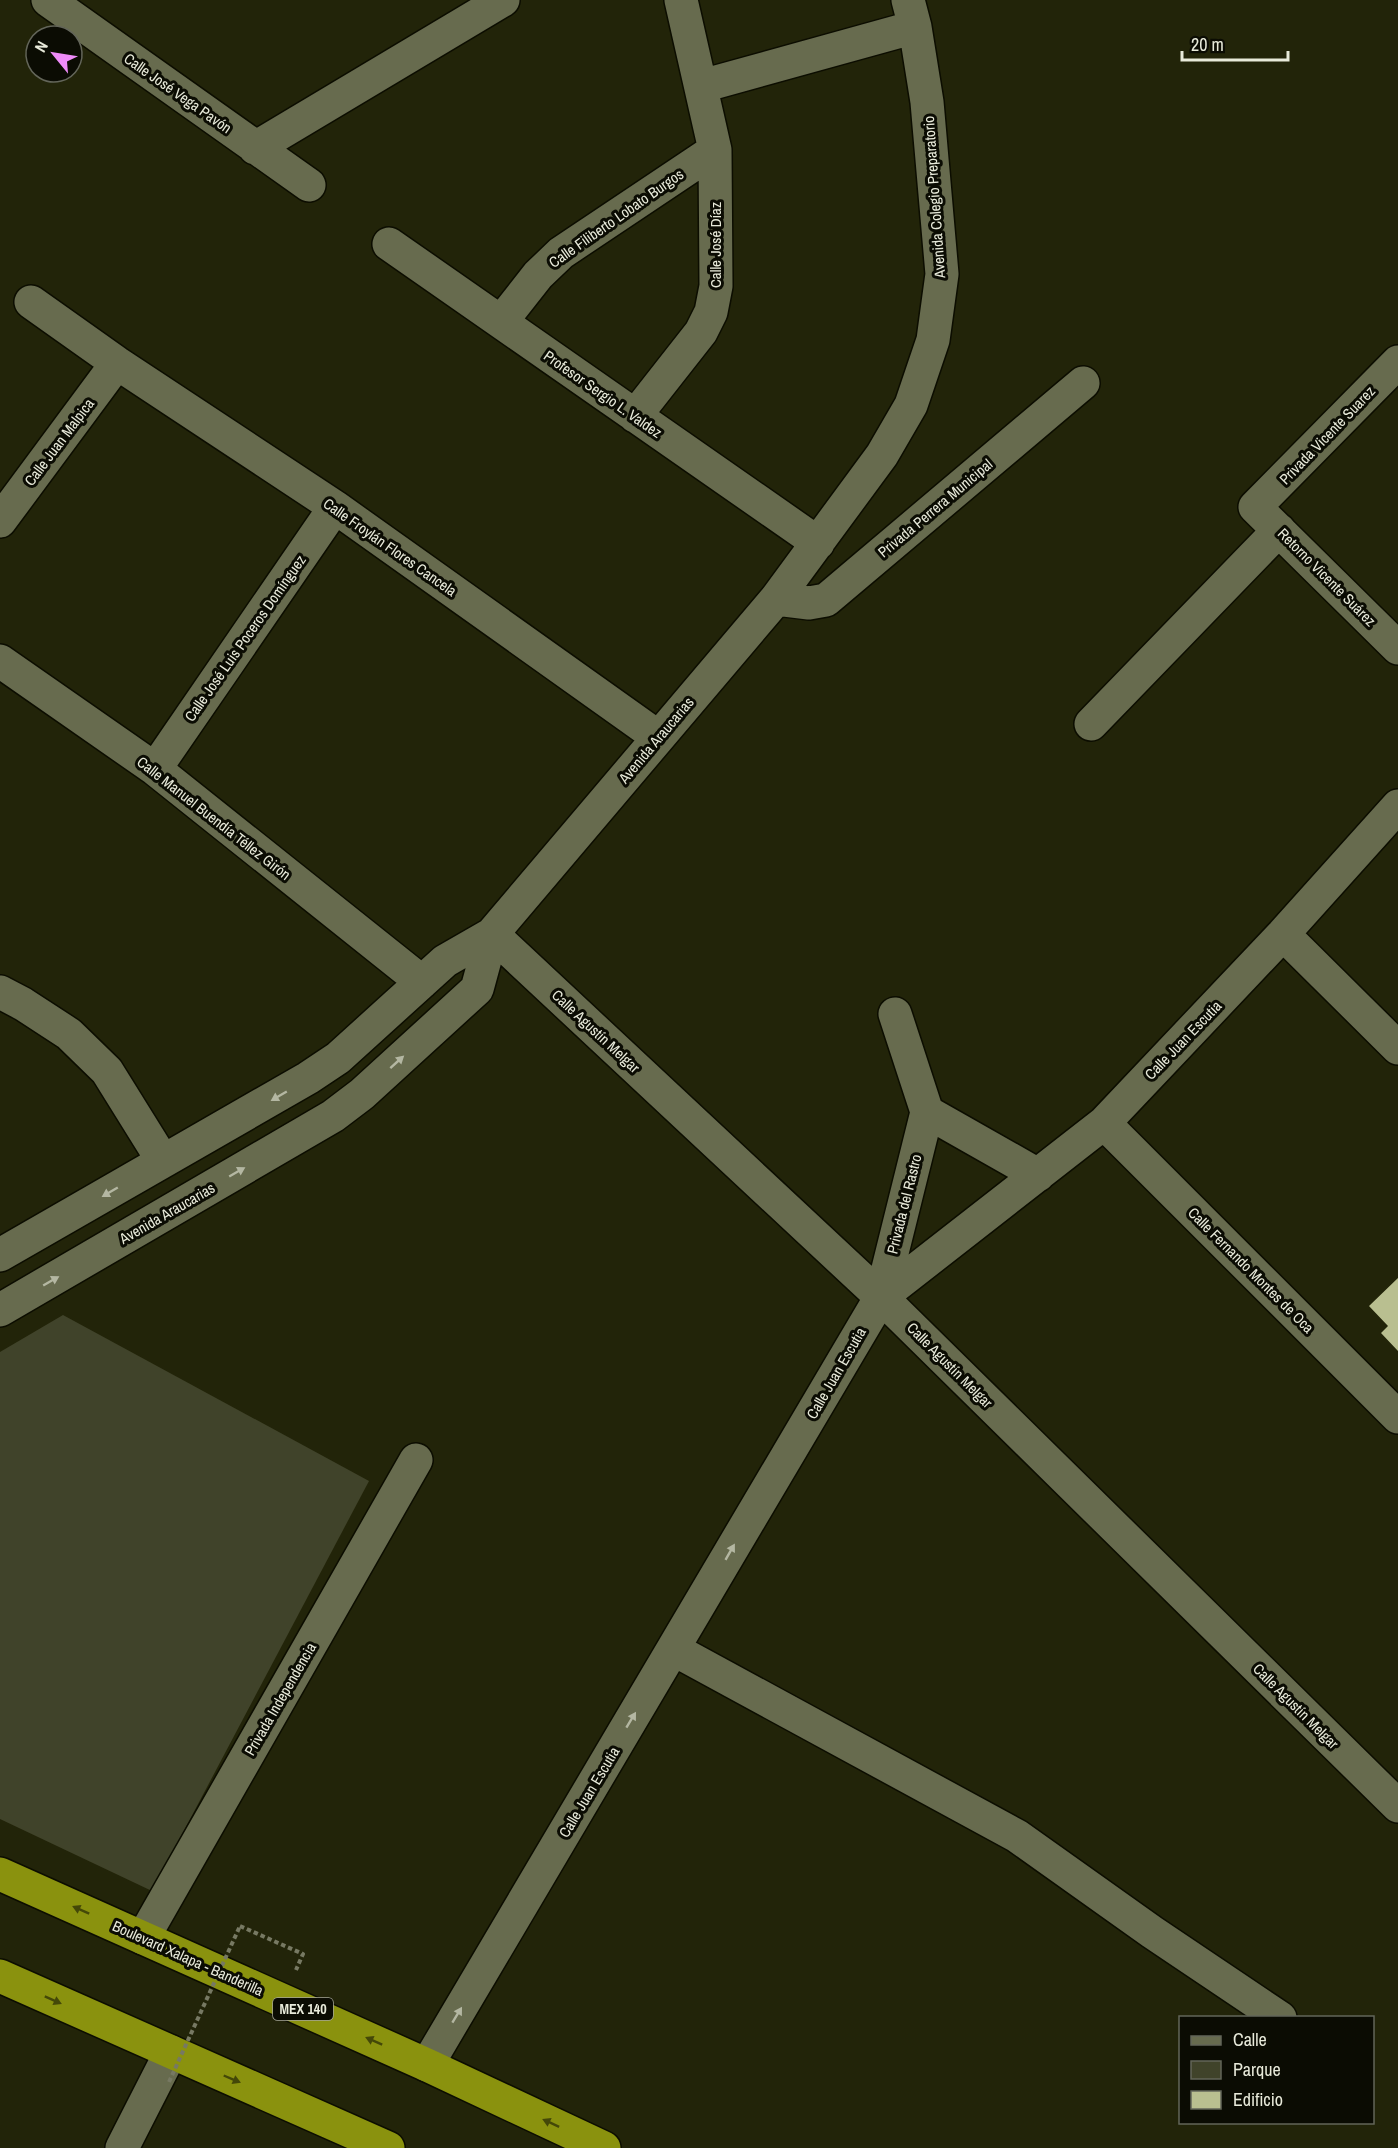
<svg xmlns="http://www.w3.org/2000/svg" width="1398" height="2148" viewBox="0 0 1398 2148" font-family="'Archivo Narrow',sans-serif">
	<rect width="100%" height="100%" fill="#222409"/>
	<path fill="#40432a" d="M63,1315L369,1481L152,1891L0,1819V1352Z"/>
	<path fill="#b9bf90" d="M1398,1278V1351L1381,1333L1388,1326L1369,1306Z"/>
	<g fill="none" stroke-linecap="round" stroke-linejoin="round">
		<defs>
			<path id="minor" d="M48,0L309,185
				M702,86L915,27
				M255,148L503,0
				M389,244L818,543
				M31,302L117,363L335,507L658,737
				M501,322L538,275L561,253L715,150
				M1398,362L1255,507L1398,648
				M635,416L701,332L711,312L716,286L715,150L681,0
				M0,521L117,363
				M776,599L809,603L826,600L1083,383
				M0,661L155,769L422,982
				M1091,724L1279,530
				M155,769L335,507
				M492,934L881,1297L1398,1806
				M1283,934L1398,1048
				M0,992L23,1004L69,1034L107,1071L163,1161
				M927,1112L1038,1175
				M1104,1123L1398,1417
				M0,1255L308,1078L338,1058L445,961L492,934L776,599L882,455L911,405L933,340L942,274L927,102L915,27L908,0
				M881,1297L927,1112L895,1014
				M0,1310L333,1116L362,1094L477,989L492,934
				M673,1649L1017,1836L1152,1932L1280,2018
				M143,1938L416,1460
				M427,2065L881,1297L1104,1123L1283,934L1398,806
				M122,2148L171,2052"/>
			<path id="highway" d="M0,1874L427,2065L604,2148
				M0,1976L388,2148"/>
		</defs>
		<use href="#minor" stroke="#0c0d00" stroke-width="36"/>
		<use href="#highway" stroke="#0c0d00" stroke-width="36"/>
		<path stroke="#777963" stroke-width="4" stroke-dasharray="4.5 3" stroke-linecap="butt" d="M240,1926L303,1954L296,1970"/>
		<use href="#minor" stroke="#676b4e" stroke-width="33"/>
		<use href="#highway" stroke="#8a920e" stroke-width="33"/>
		<path stroke="#777963" stroke-width="4" stroke-dasharray="4.5 3" stroke-linecap="butt" d="M169,2082L240,1926"/>
	</g>
	<defs><path id="oneway-solid" d="M-6-.8H1V-3.2L6.5 0L1 3.2V.8H-6Z" transform="scale(1.5)"/></defs>
	<g fill="#b4b7a2">
		<use href="#oneway-solid" transform="translate(397 1062) rotate(-42)"/>
		<use href="#oneway-solid" transform="translate(279 1096) rotate(150)"/>
		<use href="#oneway-solid" transform="translate(237 1172) rotate(-30)"/>
		<use href="#oneway-solid" transform="translate(110 1192) rotate(150)"/>
		<use href="#oneway-solid" transform="translate(51 1281) rotate(-30)"/>
		<use href="#oneway-solid" transform="translate(730 1552) rotate(-60)"/>
		<use href="#oneway-solid" transform="translate(631 1720) rotate(-59)"/>
		<use href="#oneway-solid" transform="translate(457 2015) rotate(-59)"/>
	</g>
	<g fill="#444808">
		<use href="#oneway-solid" transform="translate(81 1910) rotate(-156)"/>
		<use href="#oneway-solid" transform="translate(53 2000) rotate(24)"/>
		<use href="#oneway-solid" transform="translate(374 2041) rotate(-156)"/>
		<use href="#oneway-solid" transform="translate(232 2079) rotate(23)"/>
		<use href="#oneway-solid" transform="translate(551 2123) rotate(-155)"/>
	</g>
	<g text-anchor="middle" dominant-baseline="central" stroke-width="6" stroke-linejoin="round" paint-order="stroke">
		<rect fill="#0b0c03" stroke="#a6a79a" stroke-width="1.5" x="273" y="1998" width="60" height="22" rx="4.5"/>
		<g font-size="14" font-weight="bold" fill="#e8eada">
			<text x="303" y="2009">MEX 140</text>
		</g>
		<g font-size="15" fill="#e8eada" stroke="#0b0c03">
			<text transform="translate(178 93) rotate(35)">Calle José Vega Pavón</text>
			<text transform="translate(934 197) rotate(-94)">Avenida Colegio Preparatorio</text>
			<text transform="translate(616 218) rotate(-35)">Calle Filiberto Lobato Burgos</text>
			<text transform="translate(715 245) rotate(-90)">Calle José Díaz</text>
			<text transform="translate(603 394) rotate(35)">Profesor Sergio L. Valdez</text>
			<text transform="translate(1327 435) rotate(-46)">Privada Vicente Suarez</text>
			<text transform="translate(59 442) rotate(-53)">Calle Juan Malpica</text>
			<text transform="translate(935 508) rotate(-40)">Privada Perrera Municipal</text>
			<text transform="translate(390 547) rotate(35)">Calle Froylán Flores Cancela</text>
			<text transform="translate(1327 577) rotate(45)">Retorno Vicente Suárez</text>
			<text transform="translate(245 638) rotate(-55)">Calle José Luis Poceros Domínguez</text>
			<text transform="translate(656 740) rotate(-50)">Avenida Araucarias</text>
			<text transform="translate(214 818) rotate(38)">Calle Manuel Buendía Téllez Girón</text>
			<text transform="translate(596 1031) rotate(43)">Calle Agustín Melgar</text>
			<text transform="translate(1183 1040) rotate(-46)">Calle Juan Escutia</text>
			<text transform="translate(904 1204) rotate(-76)">Privada del Rastro</text>
			<text transform="translate(167 1213) rotate(-30)">Avenida Araucarias</text>
			<text transform="translate(1251 1270) rotate(45)">Calle Fernando Montes de Oca</text>
			<text transform="translate(950 1365) rotate(45)">Calle Agustín Melgar</text>
			<text transform="translate(836 1373) rotate(-60)">Calle Juan Escutia</text>
			<text transform="translate(280 1699) rotate(-60)">Privada Independencia</text>
			<text transform="translate(1296 1706) rotate(45)">Calle Agustín Melgar</text>
			<text transform="translate(589 1792) rotate(-59)">Calle Juan Escutia</text>
			<text transform="translate(188 1958) rotate(24)">Boulevard Xalapa - Banderilla</text>
		</g>
	</g>
	<rect x="1179" y="2016" width="195" height="108" fill="#0b0c03" stroke="#636559" stroke-width="1.5"/>
	<rect x="1191" y="2036" width="30" height="9" fill="#676b4e" stroke="#636559" stroke-width="1.5"/>
	<text x="1233" y="2046" font-size="18" fill="#e8eada">Calle</text>
	<rect x="1191" y="2061" width="30" height="18" fill="#40432a" stroke="#636559" stroke-width="1.5"/>
	<text x="1233" y="2076" font-size="18" fill="#e8eada">Parque</text>
	<rect x="1191" y="2091" width="30" height="18" fill="#b9bf90" stroke="#636559" stroke-width="1.5"/>
	<text x="1233" y="2106" font-size="18" fill="#e8eada">Edificio</text>
	<g transform="translate(54 54) rotate(300)"><circle r="28" fill="#0b0c03" stroke="#636559" stroke-width="1.5"/>
	<path d="M0-4.5L10 22L0 15L-10 22Z" fill="#ee8bf8"/>
	<text y="-9" font-size="16" font-weight="bold" text-anchor="middle" fill="#e8eada">N</text>
	</g>
	<path d="M1182 51v9h106v-9" fill="none" stroke="#e8eada" stroke-width="3"/>
	<text x="1191" y="51" font-size="18" fill="#e8eada" stroke="#0b0c03" stroke-width="4.5" paint-order="stroke">20 m</text>
</svg>
